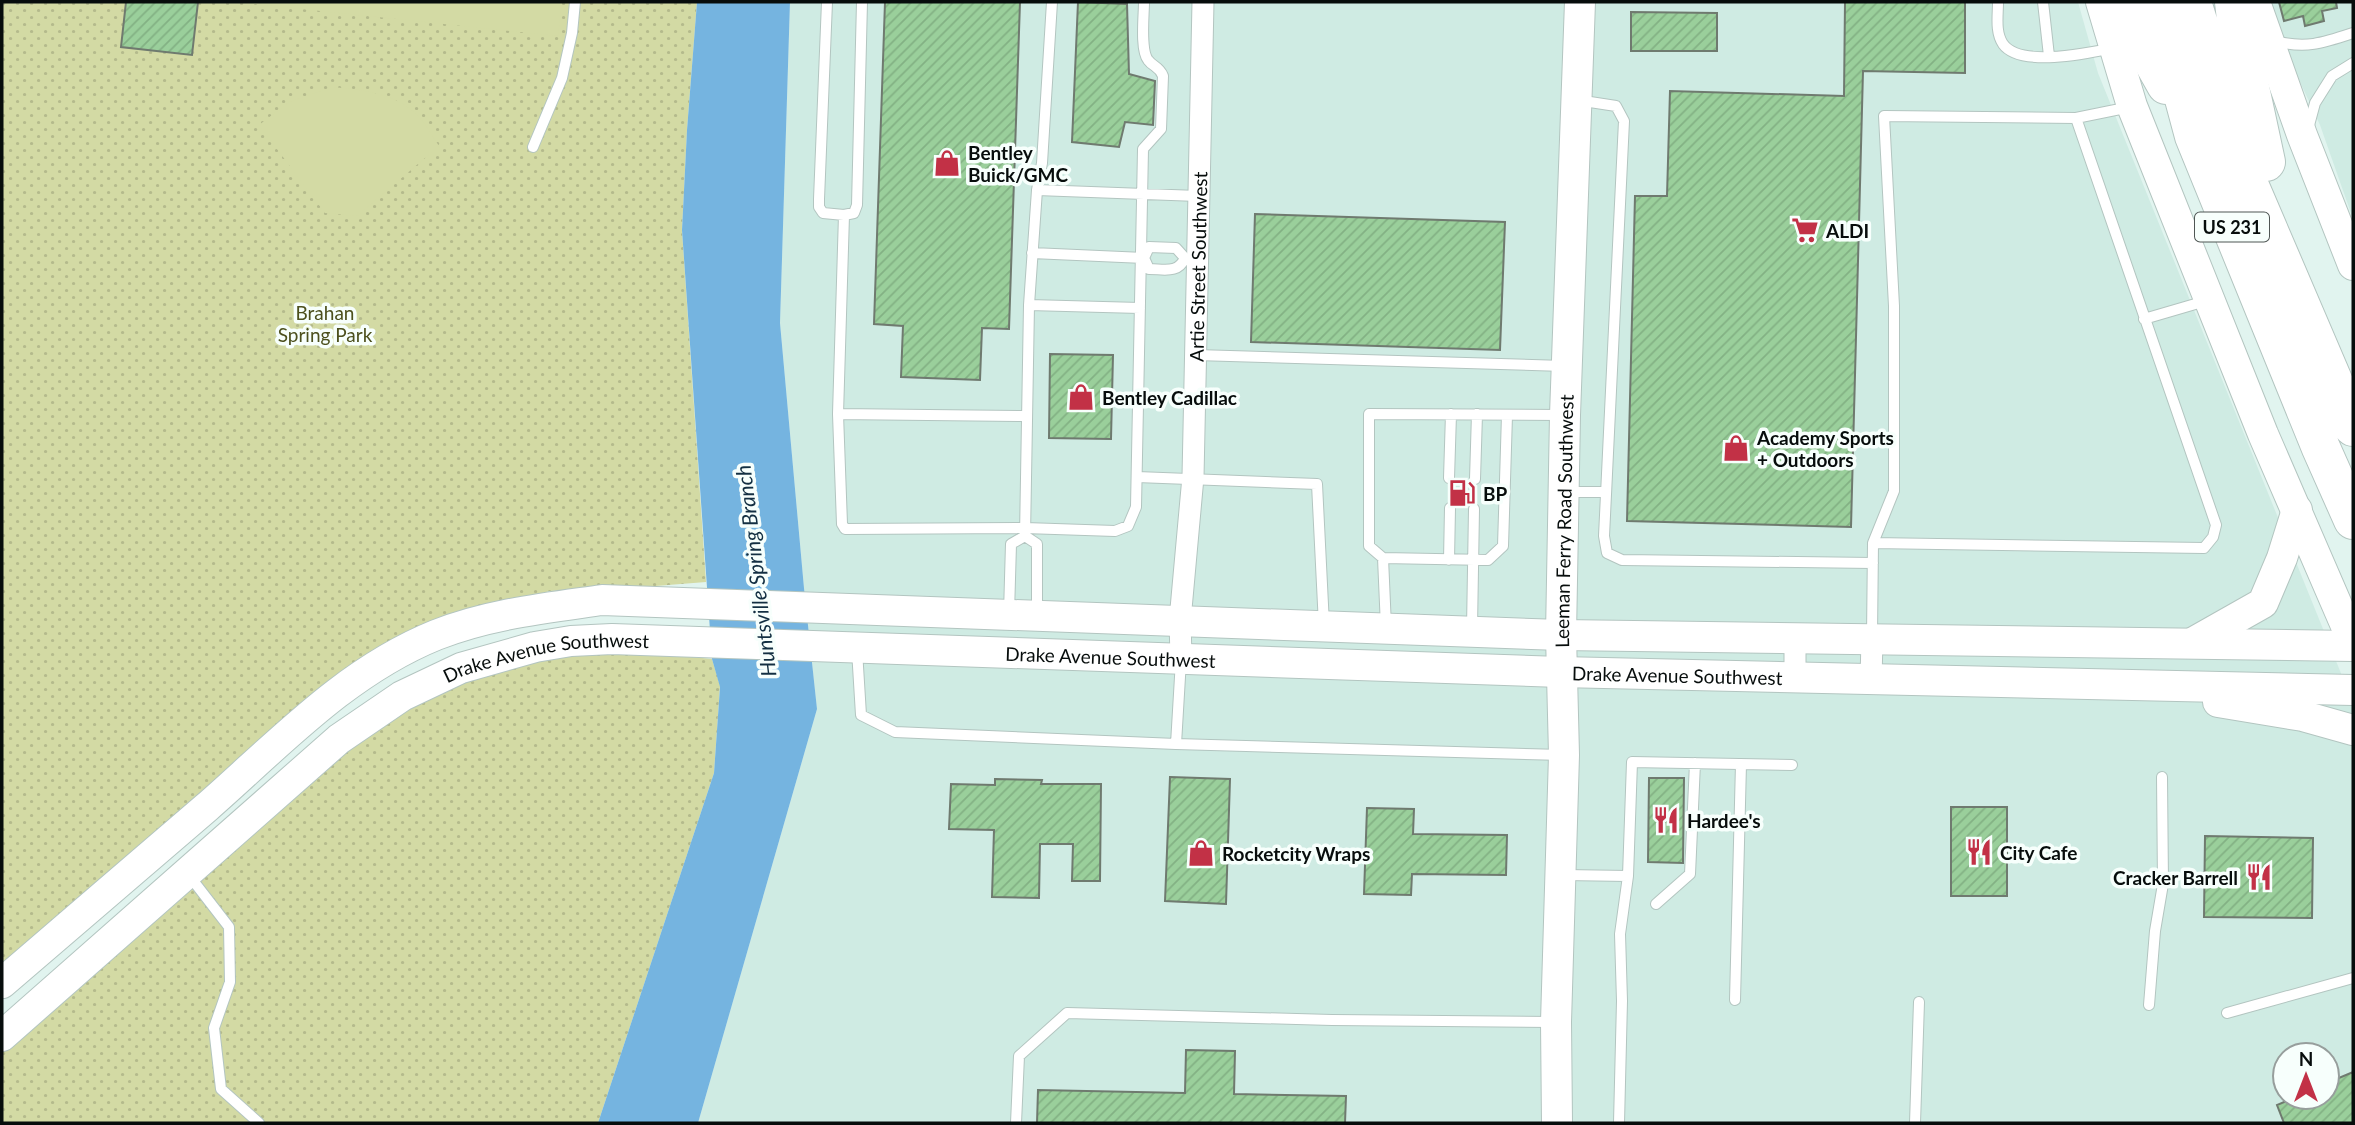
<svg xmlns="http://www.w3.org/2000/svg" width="2355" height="1125" viewBox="0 0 2355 1125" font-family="Lato,sans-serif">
	<defs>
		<pattern id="grass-dots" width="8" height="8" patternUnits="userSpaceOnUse" patternTransform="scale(1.75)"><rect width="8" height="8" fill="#d3daa4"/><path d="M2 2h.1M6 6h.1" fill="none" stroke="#b4ba8c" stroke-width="1.8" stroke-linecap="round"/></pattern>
		<pattern id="building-hatch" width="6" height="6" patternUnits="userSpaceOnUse" patternTransform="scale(1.75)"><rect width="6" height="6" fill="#9acf9b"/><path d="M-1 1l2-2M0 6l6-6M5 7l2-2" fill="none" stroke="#83b184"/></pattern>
	</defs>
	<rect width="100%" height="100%" fill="#e1f4ef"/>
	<path fill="#cfebe3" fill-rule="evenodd" d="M790,2H2078L2098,73L2353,703V1123H698L817,709L804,588L780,323ZM2285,1055H2327V1097H2285Z
		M2263,2H2353V219L2320,125Z"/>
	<path fill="url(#grass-dots)" d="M2,2H697L687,130L682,230L706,582L643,587L550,591L455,617L2,967Z
		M571,652L654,653L712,659L720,686L714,773L598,1123H2V1046L367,731L434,691Z"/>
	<path fill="#d3daa4" d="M234,2H562L558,36Z
		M332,87C363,90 398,93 420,118C427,126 433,137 439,146L357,216L325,213L259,125L289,102Z"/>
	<path fill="#75b4e0" d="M697,2H790L780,323L804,588L817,709L698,1123H598L714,773L720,687L712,659L682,230L687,130Z"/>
	<path fill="url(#building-hatch)" stroke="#6f7a6f" stroke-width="2" d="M126,2H198L192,55L121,47Z
		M885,2H1020L1009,329L982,328L980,380L901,377L903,326L874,324Z
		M1078,2L1127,4L1129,74L1155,81L1153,125L1125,122L1119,147L1072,142Z
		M1845,2H1965V73L1863,71L1851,527L1627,521L1635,196H1667L1670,91L1844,96Z
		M2279,2H2336L2337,8L2322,11L2324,21L2305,26L2303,16L2284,21Z
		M1631,12L1717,13V51H1631Z
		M1255,214L1505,222L1500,350L1251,342Z
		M1050,354L1113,355L1111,439L1049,438Z
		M1170,777L1230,779L1226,904L1165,901Z
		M1649,778H1684L1683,863L1648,862Z
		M995,779L1042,780L1041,784H1101L1100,881H1072L1073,844H1040L1039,898L992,897L994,830L949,829L951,784L995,785Z
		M1951,807H2007V896H1951Z
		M1367,808L1414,809L1413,834L1507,835L1506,875L1412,874L1411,895L1364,894Z
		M2205,836L2313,838L2312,918L2204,917Z
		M1186,1050L1235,1051L1234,1094L1346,1096L1345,1123H1037L1038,1090L1185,1093Z
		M2353,1072V1123H2284L2277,1105L2296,1097H2327V1083Z"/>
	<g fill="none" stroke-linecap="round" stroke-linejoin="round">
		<defs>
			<path id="lane" d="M827,2L819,199V207L823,213L844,215L838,414L842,524L845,529L1025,528L1115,531L1128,526L1136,507L1143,149L1161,129L1163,76C1159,66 1153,67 1148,60C1140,50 1144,15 1144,2
				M1998,2C1998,16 1995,32 2003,44C2020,68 2089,53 2113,48
				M2043,2L2049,56
				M2275,41C2306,49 2323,43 2353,33
				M1577,100L1616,106L1624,121L1604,536L1607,553L1622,560L1873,563
				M2308,129L2315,103L2332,76L2353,63
				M533,147L562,78L572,33L575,2
				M1037,190L1042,163L1052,2
				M844,215L854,213L857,205L862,2
				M1032,253L1144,258
				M1144,258L1149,269C1164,269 1178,274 1185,258
				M1144,258L1149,247L1176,248L1185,258
				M1029,305L1140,308
				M2144,319L2209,300
				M1196,355L1564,366
				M838,414L1027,416
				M1137,477L1317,484L1324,625
				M1449,478L1451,414
				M1475,479L1477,414
				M1565,492H1606
				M1025,536L1029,305L1037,190L1198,196
				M1025,536L1037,544V614
				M1873,543L2204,548L2213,537L2216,525L2076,118
				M1383,558L1488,560L1503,546L1507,415
				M1449,560L1450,508
				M1009,613L1011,544L1025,536
				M1386,627L1383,558L1369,546V414L1562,415
				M1472,628L1474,509
				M1872,636L1873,543L1894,491V306L1884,116L2076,118L2130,107
				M857,650L861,715L895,732L1176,744L1563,755
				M1176,744L1181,660
				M188,874L229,927L230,982L214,1028L221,1089L259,1123
				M1564,875L1628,876
				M1656,904L1690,874L1695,763
				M1735,1000L1741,764
				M2149,1005L2155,931L2163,884L2162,777
				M2227,1013L2353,978
				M1016,1123L1019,1056L1067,1013L1332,1020L1553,1022
				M1619,1123L1622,1001L1620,934L1628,876L1632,762L1792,765
				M1915,1123L1919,1002"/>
			<g id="street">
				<path d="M1795,639V678"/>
				<path id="s1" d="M1181,658L1180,620L1193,477L1203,2"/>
				<path d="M1871,680L1872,639"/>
			</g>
			<g id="secondary">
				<path d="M2101,2L2132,106L2263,434L2353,642"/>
				<path d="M2255,2L2302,135L2353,265"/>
				<path d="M2194,642L2263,603L2282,558L2297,510"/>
				<path d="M2218,702L2303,716L2353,730"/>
				<path d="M2,983C70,924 139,866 207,807C279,744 345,672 436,635C489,614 546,608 602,600L1561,635L2353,646"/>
				<path id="s2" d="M2,1036L339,739L402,696L461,668L535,647L571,641L612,639L1560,672L2353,690"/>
				<path id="s3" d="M1557,1123L1556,1022L1564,755L1561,635L1565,415L1580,2"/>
			</g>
			<path id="highway" d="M2119,2L2166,85
				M2158,2L2194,136L2321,448L2353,520
				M2192,2L2248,182L2353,427
				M2234,2L2237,27L2266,162"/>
		</defs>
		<use href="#lane" stroke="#b3c5c0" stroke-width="12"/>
		<use href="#street" stroke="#b3c5c0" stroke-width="23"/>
		<use href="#secondary" stroke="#b3c5c0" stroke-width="32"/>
		<use href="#highway" stroke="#b3c5c0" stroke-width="40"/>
		<use href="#lane" stroke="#fff" stroke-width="10"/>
		<use href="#street" stroke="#fff" stroke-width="21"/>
		<use href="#secondary" stroke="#fff" stroke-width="30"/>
		<use href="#highway" stroke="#fff" stroke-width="38"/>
	</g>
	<defs>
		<symbol id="shop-bare" viewBox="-9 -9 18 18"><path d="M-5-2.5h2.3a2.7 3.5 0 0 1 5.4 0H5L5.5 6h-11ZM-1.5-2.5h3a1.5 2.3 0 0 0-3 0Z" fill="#c23146" stroke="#f7fffc" stroke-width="2.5" paint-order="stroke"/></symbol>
		<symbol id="supermarket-bare" viewBox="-9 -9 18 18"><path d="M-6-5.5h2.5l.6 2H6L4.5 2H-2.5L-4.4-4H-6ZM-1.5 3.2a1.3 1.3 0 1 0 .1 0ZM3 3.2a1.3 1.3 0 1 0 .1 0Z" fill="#c23146" stroke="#f7fffc" stroke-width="2.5" paint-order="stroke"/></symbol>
		<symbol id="fuel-bare" viewBox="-9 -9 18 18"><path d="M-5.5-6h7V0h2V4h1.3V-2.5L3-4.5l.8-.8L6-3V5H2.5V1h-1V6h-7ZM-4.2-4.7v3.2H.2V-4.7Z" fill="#c23146" stroke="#f7fffc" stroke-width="2.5" paint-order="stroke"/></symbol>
		<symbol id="restaurant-bare" viewBox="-9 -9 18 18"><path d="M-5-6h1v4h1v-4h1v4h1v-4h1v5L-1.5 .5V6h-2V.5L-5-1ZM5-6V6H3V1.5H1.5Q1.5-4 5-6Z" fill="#c23146" stroke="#f7fffc" stroke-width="2.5" paint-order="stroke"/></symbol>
	</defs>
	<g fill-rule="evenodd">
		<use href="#shop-bare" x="928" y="144" width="38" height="38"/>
		<use href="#supermarket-bare" x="1786" y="211" width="38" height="38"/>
		<use href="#shop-bare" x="1062" y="378" width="38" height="38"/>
		<use href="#shop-bare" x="1717" y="429" width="38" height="38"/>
		<use href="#fuel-bare" x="1443" y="474" width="38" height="38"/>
		<use href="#restaurant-bare" x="1647" y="801" width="38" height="38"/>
		<use href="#restaurant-bare" x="1960" y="833" width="38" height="38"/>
		<use href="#shop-bare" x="1182" y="834" width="38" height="38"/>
		<use href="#restaurant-bare" x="2240" y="858" width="38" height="38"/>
	</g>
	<g text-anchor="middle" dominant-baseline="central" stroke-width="7" stroke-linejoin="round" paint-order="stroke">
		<rect fill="#f7fffc" stroke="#4f5654" stroke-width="2" x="2195" y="212.5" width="74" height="29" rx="5"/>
		<g font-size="18" font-weight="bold" fill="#070d0c">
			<text x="2232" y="227">US 231</text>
		</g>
		<g font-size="19" font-weight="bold" fill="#070d0c" stroke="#f7fffc" text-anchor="start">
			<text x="968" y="152">Bentley<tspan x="968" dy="22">Buick/GMC</tspan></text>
			<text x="1826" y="230">ALDI</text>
			<text x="1102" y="397">Bentley Cadillac</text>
			<text x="1757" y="437">Academy Sports<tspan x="1757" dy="22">+ Outdoors</tspan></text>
			<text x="1483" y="493">BP</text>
			<text x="1687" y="820">Hardee's</text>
			<text x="2000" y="852">City Cafe</text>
			<text x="1222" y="853">Rocketcity Wraps</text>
			<text x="2238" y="877" text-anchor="end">Cracker Barrell</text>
		</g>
		<g font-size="19" fill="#070d0c" stroke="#f7fffc">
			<text stroke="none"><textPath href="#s1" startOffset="392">Artie Street Southwest</textPath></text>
			<text stroke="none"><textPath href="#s3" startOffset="602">Leeman Ferry Road Southwest</textPath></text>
			<text stroke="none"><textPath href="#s2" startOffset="1244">Drake Avenue Southwest</textPath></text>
			<text stroke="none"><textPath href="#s2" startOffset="677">Drake Avenue Southwest</textPath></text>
			<text stroke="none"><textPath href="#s2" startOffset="1811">Drake Avenue Southwest</textPath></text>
		</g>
		<g font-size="19" fill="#4c501d" stroke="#f7fffc">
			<text x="325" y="312">Brahan<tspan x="325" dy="22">Spring Park</tspan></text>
		</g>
		<g font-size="21" font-style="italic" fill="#132f42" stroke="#f7fffc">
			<text transform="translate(755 571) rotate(-97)">Huntsville Spring Branch</text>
		</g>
	</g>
	<rect width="2355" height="1125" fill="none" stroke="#070d0c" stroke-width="7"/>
	<g transform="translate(2306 1076)"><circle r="33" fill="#f7fffc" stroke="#979e9c" stroke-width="2"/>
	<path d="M0-5L12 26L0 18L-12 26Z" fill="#c23146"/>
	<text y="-10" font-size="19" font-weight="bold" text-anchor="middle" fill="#070d0c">N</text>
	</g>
</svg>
